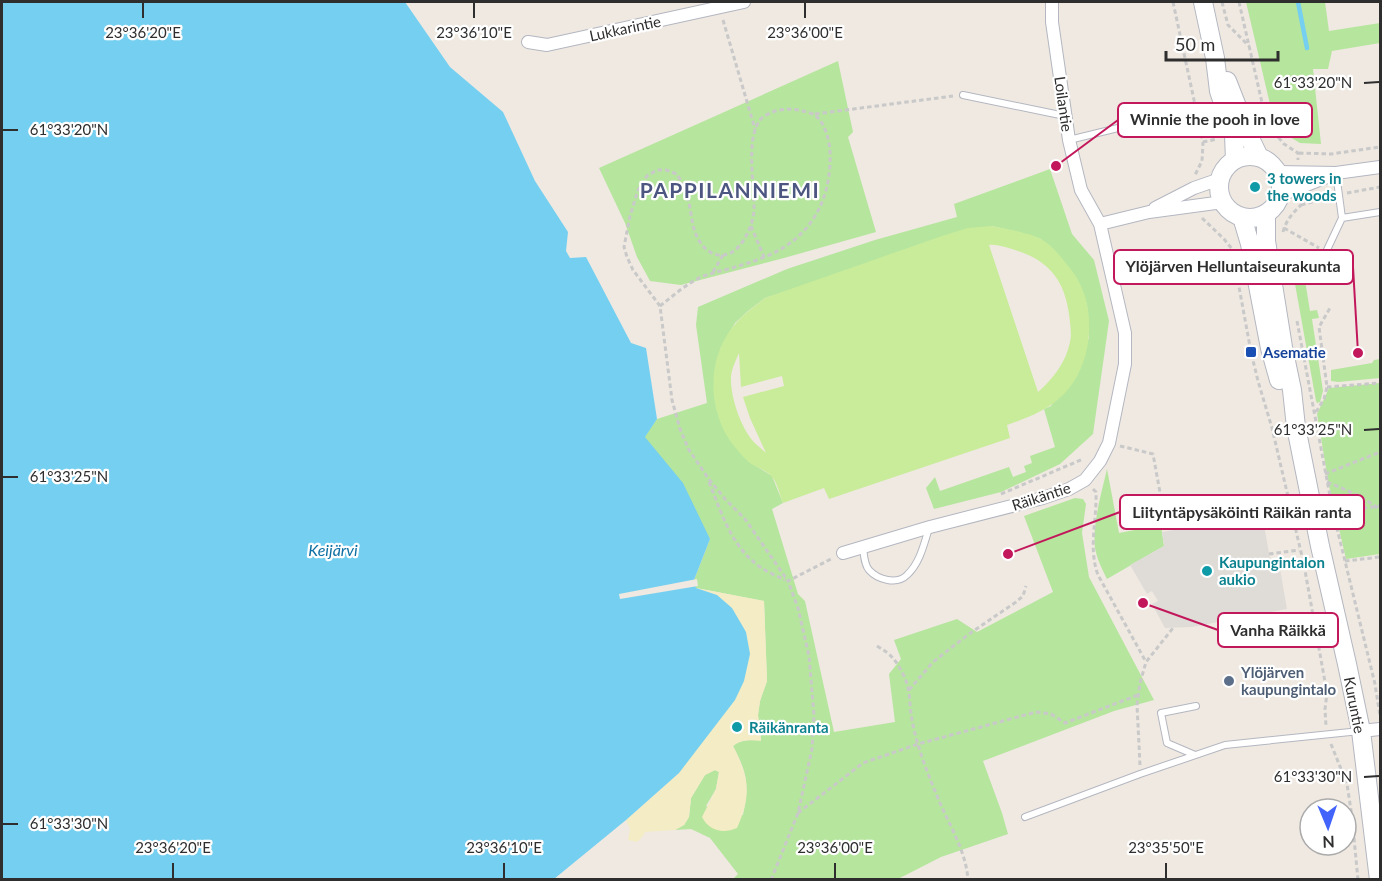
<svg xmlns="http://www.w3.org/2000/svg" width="1382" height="881" viewBox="0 0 1382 881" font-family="Lato,sans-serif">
	<rect width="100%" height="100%" fill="#efe9e1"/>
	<path fill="#b6e59e" d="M1246,2H1325L1329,31L1380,23V43L1332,51L1328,69H1313L1321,144L1300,143L1285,134L1273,117Z
		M838,61L853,132L848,137L876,232L784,258L681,285L650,281L637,257L625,223L599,168Z
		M1050,169L1072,234L1094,260L1109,321L1093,434L1060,464L1001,492L934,509L926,488L935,477L940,491L1009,467L1013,477L1026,472L1024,466L1032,463L1030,456L1055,447L1044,409L1051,406L1089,338L1087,304L1041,239L1018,232L992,226L765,298L748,311L735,323L720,349L748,461L772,476L783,503L772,509L798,594L805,601L834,732L895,722L889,674L901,659L894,640L957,619L977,632L1053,592L1024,516L1075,498L1083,499L1086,504L1082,533L1089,577L1154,700L1114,711L983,761L1002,813L1008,834L941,857L898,879H733L738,874L710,838L691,829L675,830L684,825L689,817L691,798L705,775L715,770L719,772L716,789L706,806L743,815C749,784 748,775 733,746C741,739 751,740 761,740L758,715L760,701L767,681L764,601L696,588L694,580L710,539L644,437L657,419L707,403L696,325L698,307L787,269L875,240L957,217L954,204Z
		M1290,256L1303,268L1310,311L1317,310L1319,318L1312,319L1323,391L1320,402L1317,403L1316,401Z
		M1380,359V378L1338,382L1331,381V370L1372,363L1374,360Z
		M1380,383V554L1346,559L1329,486L1317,414L1329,388Z
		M1107,469L1119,533L1161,525L1164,546L1107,579C1102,569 1097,559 1095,548C1092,525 1102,491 1107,469Z"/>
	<path fill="#f3ecc5" d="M696,588L764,601L767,681L760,701L758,715L761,741C751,740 741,739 733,746C749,777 752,795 737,828C723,834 709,831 702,817L716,789L719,772L715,770L705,775L691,798L689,817L684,825L675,830L645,832L643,836L637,842L628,840L630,829L626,820L679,773L736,616C727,599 713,594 696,588Z"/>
	<path fill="#c9ec9a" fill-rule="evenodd" d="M992,226C1006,229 1029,233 1041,239C1050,244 1058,253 1064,261C1070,268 1076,275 1080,284C1097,318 1090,369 1063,395C1048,410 1027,418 1007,425L1010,438L829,499L824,488L783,503C780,496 778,485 773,478C768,471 756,467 750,463C744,458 738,451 734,446C706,411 706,355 737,322C745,313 755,306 765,298L942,236L968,228ZM989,245C997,244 1004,247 1012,249C1046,259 1064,277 1069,314C1070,323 1072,333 1070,342C1066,362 1053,379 1038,392ZM739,353L741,387L782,376L784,386L743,397L750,418L766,453C762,449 756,445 752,440C740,425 730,396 731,376C732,368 736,360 739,353Z"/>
	<path fill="#dfdcd8" d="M1262,514L1271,564L1279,563L1287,609L1192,627L1165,628L1152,604L1158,601L1152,591L1147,594L1130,565L1164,546L1162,532Z"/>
	<path fill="#75cff0" d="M2,2H405L450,67L503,112L535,181L568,232L566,251L570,258L586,257L631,343L646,348L657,419L645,437L683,483L710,539L694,580L696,588L717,595L732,608L746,632L750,654L744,681L735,700L679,773L626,820L554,879L2,880Z"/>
	<path fill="#efe9e1" d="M697,579L698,586L620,599L619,594Z"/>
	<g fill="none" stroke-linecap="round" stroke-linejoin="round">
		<path stroke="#75cff0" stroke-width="4.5" d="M1298,2L1307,48"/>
		<defs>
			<path id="lane" d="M963,95L1065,116
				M1069,140L1167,116
				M1336,173L1342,218
				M1322,265L1326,252L1342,218L1380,212
				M863,547C864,555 864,564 869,570C878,580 897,585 907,575C920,563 924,544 929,528
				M1195,755L1167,743L1161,713L1196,706
				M1025,817L1140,774L1225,745L1360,731"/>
			<path id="street" d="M528,42L547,45L744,2
				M1278,172L1336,173L1380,167
				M1281,195L1332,175
				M1155,208L1194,188L1220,179
				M1100,224L1149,212L1223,202
				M843,553L930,527L1043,498L1069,489L1085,480L1100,461L1109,443L1125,364V333L1100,224L1081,190L1069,140L1052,22V2
				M1361,731L1380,729"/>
			<path id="secondary" d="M1203,2L1215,58L1219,91L1234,135L1235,160
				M1227,81L1247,132L1259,157
				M1219 187a31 31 0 1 1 62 0a31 31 0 1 1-62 0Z
				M1266,214V241L1283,347L1292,390L1296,427L1320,546L1347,664L1361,731L1379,880
				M1242,217L1250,244L1270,348L1279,380"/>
		</defs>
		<use href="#lane" stroke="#b4b7c1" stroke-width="8"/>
		<use href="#street" stroke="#b4b7c1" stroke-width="14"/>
		<use href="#secondary" stroke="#b4b7c1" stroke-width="20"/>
		<path stroke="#c9c9c9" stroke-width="3" stroke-dasharray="4.5 3" stroke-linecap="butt" d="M1173,2L1203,142L1202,161L1195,175
			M1222,2L1228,25L1249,46
			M1239,2L1263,107L1269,126L1284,144L1298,153V160
			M723,20L755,129
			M815,114L953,96
			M1203,142L1217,139
			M1299,153L1331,154L1380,147
			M1347,193L1380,187
			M1301,205L1329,197
			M1202,218L1224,239L1232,249L1251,352L1258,381L1272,428L1304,565L1327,693L1325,709L1326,726
			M751,226L764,257
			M1284,228L1319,248
			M1283,232C1286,220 1293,213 1301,205V199
			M713,272L723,255
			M660,306C673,296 686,284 701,277C711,273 721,271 732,268C742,265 752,262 762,258C810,240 832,201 830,151C829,139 824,117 810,113C798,109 788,108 775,111C770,113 763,116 760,120C745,140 755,187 754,210C753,223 748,234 741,244C736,250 730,255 722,255C713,256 704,249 700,242C692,230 692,217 689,203C687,193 682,183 677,174L666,170H657L647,176L638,190L630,216L624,247L627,257L633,270L660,306L672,400L680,429L689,450L708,478L725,499L745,519L788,581
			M1297,321L1333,512L1375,684L1380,716
			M1327,387L1380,383
			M1316,412L1324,399L1327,387L1319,327L1330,308
			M1120,446L1153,454L1167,531
			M1325,474L1380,452
			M709,482C722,514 731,546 760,567C767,572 777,576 785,580
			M1327,482C1346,490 1364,497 1380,510
			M1093,489L1096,492C1097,521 1088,548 1098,575L1146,662
			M1001,494L1083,459
			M1333,512L1380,506
			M1269,554L1299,550
			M1345,561L1380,557
			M1280,568L1304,565
			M877,646C892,655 896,660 904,676C911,690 909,705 912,720C917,748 929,777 940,803C951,828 966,852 968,880
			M909,690L933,662L969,634L1016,602L1023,596L1026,586
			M1331,744L1347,784L1352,817L1358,880
			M1140,765L1137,705L1140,683L1146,662L1173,628
			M798,813L863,763L918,744L1036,712L1051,714L1065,723L1138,695
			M771,880L798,813L812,749L814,715L809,656L798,608L788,581L831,559"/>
		<use href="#lane" stroke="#fff" stroke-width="6"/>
		<use href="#street" stroke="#fff" stroke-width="12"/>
		<use href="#secondary" stroke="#fff" stroke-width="18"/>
	</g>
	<path fill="none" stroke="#2e2e2e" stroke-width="2" d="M143,3V18M474,3V18M805,3V18M1364,83L1379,82M3,130H18M1364,430L1379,429M3,477H18M1364,777L1379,776M3,824H18M173,863V878M504,863V878M835,863V878M1166,863V878"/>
	<g fill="#0f9aa8" stroke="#fff" stroke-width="2">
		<circle cx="1255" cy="187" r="6"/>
		<circle cx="1207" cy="571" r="6"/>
		<circle cx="737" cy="727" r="6"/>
	</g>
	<rect fill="#1a4fb4" stroke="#fff" stroke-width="2" x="1245" y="346" width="12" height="12" rx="3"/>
	<circle fill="#5c6f8a" stroke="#fff" stroke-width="2" cx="1229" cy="681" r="6"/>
	<g text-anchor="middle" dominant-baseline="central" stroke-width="4.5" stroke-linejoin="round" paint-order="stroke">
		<g font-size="15" fill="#2e2e2e" stroke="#fff">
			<text transform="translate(625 28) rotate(-12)">Lukkarintie</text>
			<text transform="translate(1064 104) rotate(82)">Loilantie</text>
			<text transform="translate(1041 496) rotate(-18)">Räikäntie</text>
			<text transform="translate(1355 705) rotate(79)">Kuruntie</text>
		</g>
		<g font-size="15" font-weight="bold" fill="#0d838f" stroke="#fff" text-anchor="start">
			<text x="1267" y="178">3 towers in<tspan x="1267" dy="17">the woods</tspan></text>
			<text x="1219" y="562">Kaupungintalon<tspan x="1219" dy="17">aukio</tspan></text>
			<text x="749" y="727">Räikänranta</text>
		</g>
		<g font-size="15" font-weight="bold" fill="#164399" stroke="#fff" text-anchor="start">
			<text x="1263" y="352">Asematie</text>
		</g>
		<g font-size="15" font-weight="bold" fill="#4e5e75" stroke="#fff" text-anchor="start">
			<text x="1241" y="672">Ylöjärven<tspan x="1241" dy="17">kaupungintalo</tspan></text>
		</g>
		<g font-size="16" font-style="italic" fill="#0d6fa3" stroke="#fff">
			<text x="333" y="549">Keijärvi</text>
		</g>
		<g font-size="21" font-weight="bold" letter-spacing="1.5" fill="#4d5680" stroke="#fff">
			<text x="730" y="189">PAPPILANNIEMI</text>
		</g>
	</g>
	<g font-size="15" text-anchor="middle" fill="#2e2e2e" stroke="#fff" stroke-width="4.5" stroke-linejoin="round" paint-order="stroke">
		<text x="143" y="38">23°36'20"E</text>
		<text x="474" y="38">23°36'10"E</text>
		<text x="805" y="38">23°36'00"E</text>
		<text x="1313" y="88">61°33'20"N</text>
		<text x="69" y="135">61°33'20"N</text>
		<text x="1313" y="435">61°33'25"N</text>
		<text x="69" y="482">61°33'25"N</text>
		<text x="1313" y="782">61°33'30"N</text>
		<text x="69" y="829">61°33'30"N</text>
		<text x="173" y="853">23°36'20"E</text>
		<text x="504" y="853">23°36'10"E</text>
		<text x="835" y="853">23°36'00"E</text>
		<text x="1166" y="853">23°35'50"E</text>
	</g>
	<path fill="none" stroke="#c2185b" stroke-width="2" d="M1056 166L1118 120M1358 353L1353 267M1008 554L1120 512M1143 603L1218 630"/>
	<g fill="#c2185b" stroke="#fff" stroke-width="2">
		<circle cx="1056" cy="166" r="6"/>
		<circle cx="1358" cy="353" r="6"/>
		<circle cx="1008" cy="554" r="6"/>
		<circle cx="1143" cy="603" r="6"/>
	</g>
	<g fill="#fff" stroke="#c2185b" stroke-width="2">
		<rect x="1118" y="103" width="194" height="34" rx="6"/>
		<rect x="1114" y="250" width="239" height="34" rx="6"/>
		<rect x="1120" y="495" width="244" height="34" rx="6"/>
		<rect x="1218" y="613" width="120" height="34" rx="6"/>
	</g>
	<g font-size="16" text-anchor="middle" font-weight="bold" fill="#2e2e2e">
		<text x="1215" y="125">Winnie the pooh in love</text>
		<text x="1233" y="272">Ylöjärven Helluntaiseurakunta</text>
		<text x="1242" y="518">Liityntäpysäköinti Räikän ranta</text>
		<text x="1278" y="636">Vanha Räikkä</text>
	</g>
	<rect width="1382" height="881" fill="none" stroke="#2e2e2e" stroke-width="6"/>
	<g transform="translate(1328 827) rotate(178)"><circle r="28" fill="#ffffff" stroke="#ababab" stroke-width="1.5"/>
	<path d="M0-4.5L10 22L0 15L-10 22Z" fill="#4264fb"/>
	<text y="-9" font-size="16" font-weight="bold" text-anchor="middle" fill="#2e2e2e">N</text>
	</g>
	<path d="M1166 51v9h112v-9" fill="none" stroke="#2e2e2e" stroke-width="3"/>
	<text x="1175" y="51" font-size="18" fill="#2e2e2e" stroke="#ffffff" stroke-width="4.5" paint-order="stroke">50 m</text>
</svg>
